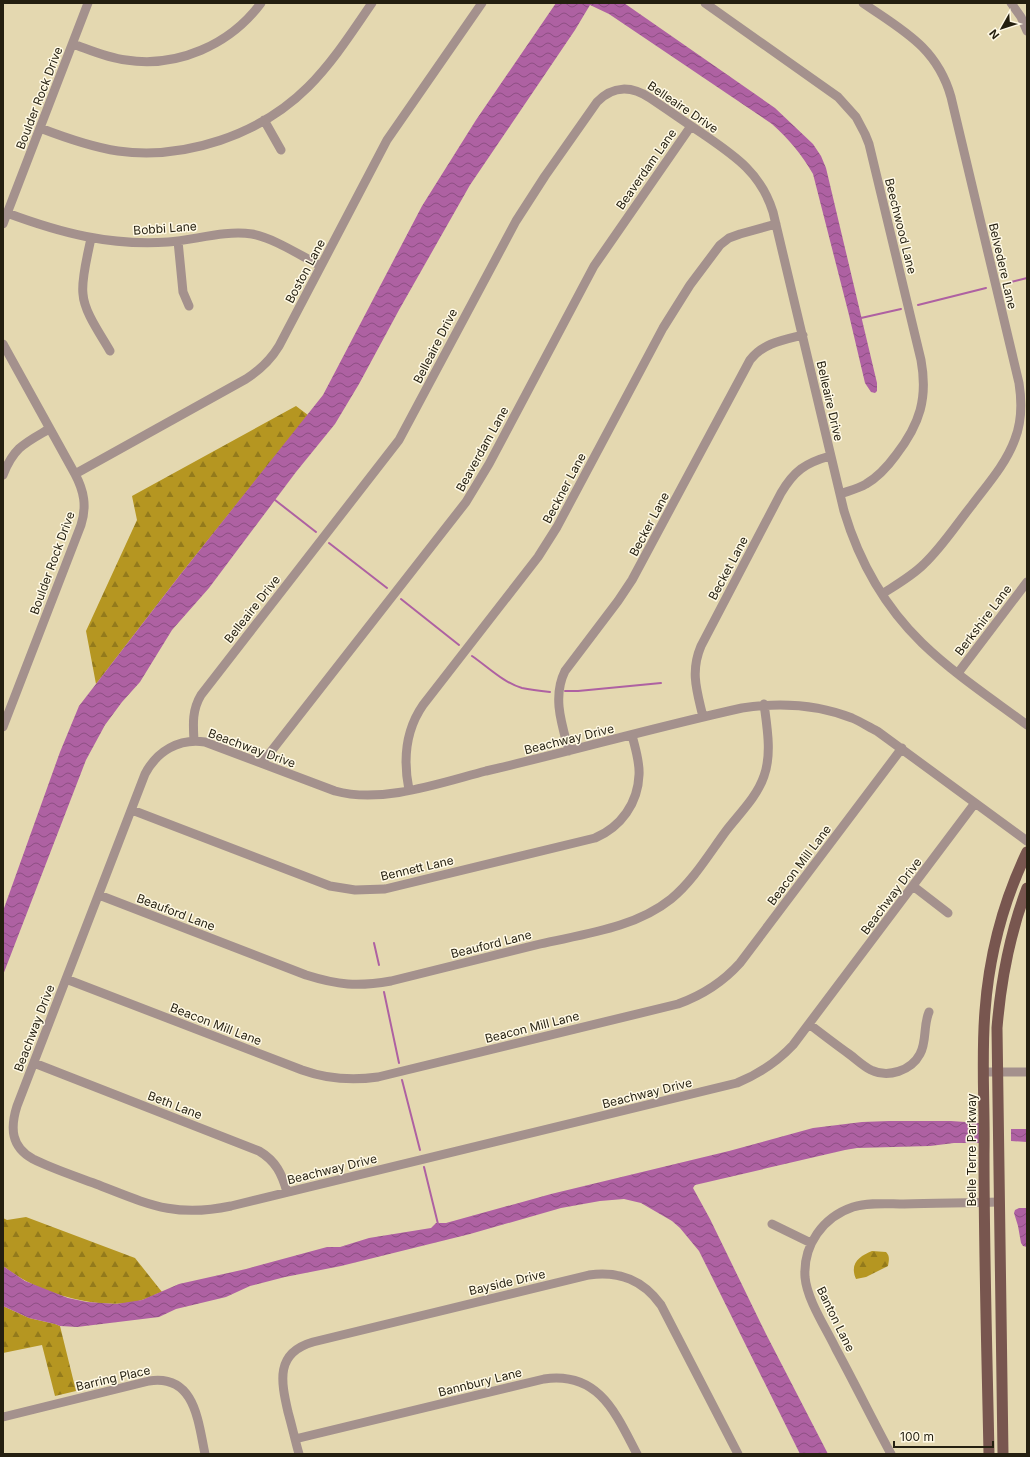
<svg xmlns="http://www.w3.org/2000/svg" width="1030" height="1457" viewBox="0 0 1030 1457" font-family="Inter,sans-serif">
	<defs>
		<pattern id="forest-firs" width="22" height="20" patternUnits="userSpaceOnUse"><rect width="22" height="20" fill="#b59621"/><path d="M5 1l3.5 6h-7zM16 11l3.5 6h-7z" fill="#937a1b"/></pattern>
		<pattern id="water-waves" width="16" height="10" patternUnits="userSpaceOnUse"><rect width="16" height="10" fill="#ae61a2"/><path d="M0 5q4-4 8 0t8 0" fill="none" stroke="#8d4f83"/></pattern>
	</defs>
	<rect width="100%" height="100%" fill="#e4d8b0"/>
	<path fill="url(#forest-firs)" d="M296,406L308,415L180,575L96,684L86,631L137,520L132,496Z
		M26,1217L135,1258L162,1292C155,1294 149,1298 142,1300C108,1310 57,1298 26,1281C18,1277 10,1271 3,1266V1218L7,1220Z
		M872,1251L886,1252C890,1256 889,1260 888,1266L866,1277L856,1279C849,1263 860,1256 872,1251Z
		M3,1306L29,1318L55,1324L60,1326L76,1391L55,1396L42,1345L3,1353Z"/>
	<path fill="url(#water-waves)" d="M556,3H624L775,108L813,144L821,156L826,168L877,383V391L875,393L871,392L865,383L849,315L813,174C802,155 789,139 772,124L609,14L590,5L575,30L470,185L399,310L359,384L335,424L296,472L209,588L172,630L140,682L122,702L105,725L86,760L3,975V911L60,752L79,706L180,575L323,395L422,206L476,120Z
		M889,1121H951L980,1123L981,1143H954L930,1146L857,1148L845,1150L695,1185L693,1188L710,1219L766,1334L828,1454H800L699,1251L680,1228L672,1221L641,1203L624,1199L600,1201L561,1208L470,1234L341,1266L285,1277L250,1286L226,1297L176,1309L159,1317L77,1327L60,1326L55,1324L29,1318L3,1306V1266L25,1281L68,1298L87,1302L116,1304L142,1300L179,1284L246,1269L327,1247H340L369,1238L431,1228L436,1223H446L551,1194L729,1151L813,1128L862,1122Z
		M1011,1129H1027V1142L1011,1141Z
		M1019,1208H1027V1247L1023,1246L1021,1243L1018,1226L1014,1213L1015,1210Z"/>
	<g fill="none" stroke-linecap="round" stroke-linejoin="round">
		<path stroke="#ae61a2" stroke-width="2" d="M1007,283L1027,278
			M918,305L986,288
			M861,318L901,309
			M275,500L316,532
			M329,543L387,588
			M401,599L459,645
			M472,656C488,667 504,683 522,688C532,690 541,691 550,692
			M565,691H578L661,683
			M374,943L379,965
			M384,992L399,1063
			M402,1080L420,1150
			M424,1167L438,1224"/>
		<path stroke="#a4918d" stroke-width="9" d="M705,3L838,97L856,117L865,134L869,144L921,360C928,398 920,424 896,455C888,466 878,477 866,484C858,489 848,491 840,494
			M863,3C902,30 937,47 951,97L1019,383C1022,402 1022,421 1015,439C1006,464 987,485 972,505C956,525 942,547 924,564C912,576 896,585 882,594
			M1011,3L1021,17L1027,31
			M73,44C90,50 107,58 126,60C177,68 230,45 261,3
			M264,120L281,150
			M40,128C66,138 91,147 118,151C185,160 260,135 308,87C333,62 352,32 372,3
			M7,213C61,233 110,246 168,242C195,240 224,230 252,234C276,239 299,255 321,266
			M3,224L88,3
			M91,238C88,254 81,279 83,294C84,312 101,335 110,351
			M178,241L183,292L189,306
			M3,344L75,474C84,491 87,506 81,525L3,727
			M75,474L246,379C260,370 270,361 279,346L387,140L482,3
			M3,475C14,447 25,443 49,429
			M958,673L1027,582
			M703,717C697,691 690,672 701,646L781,493C794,471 805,463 830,456
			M194,741C193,724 192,710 201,695L399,440L516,221L545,176L597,102C613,85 632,86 650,98C668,110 685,122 703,134C735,156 761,173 773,212L844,511C859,561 884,606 922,643C953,673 992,699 1027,725
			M569,751C562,725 552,697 565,671L618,601L632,580L750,360C763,343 783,340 803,335
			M262,763L466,502L489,464L594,266L691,126
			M409,790C403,760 405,731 423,705L538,557L557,527L663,328L690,285L720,245L729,238L740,234L776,224
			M975,803L793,1045C777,1062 759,1074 737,1083L231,1206C174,1218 148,1204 96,1184C75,1176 53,1169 33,1159C11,1147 10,1128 17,1106L145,774C157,751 179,738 205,742L335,791C382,804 440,783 486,771C572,751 656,727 742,708C781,702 816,704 852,718C861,722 869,727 877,731L1027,841
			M132,810L330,886L355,890L385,889L595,838C621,827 638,803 639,775C640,762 635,748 632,735
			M913,886L948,913
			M99,895L306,975C338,985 357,987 391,981C441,969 490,956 540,944C584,934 635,928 671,899C693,881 709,854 726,831C739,814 757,797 764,776C772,754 767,727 764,704
			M66,979L302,1070C327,1079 351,1081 378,1077L678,1004C703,995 723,982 740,963L902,748
			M809,1024C822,1034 835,1044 849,1054C856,1059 863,1066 871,1070C888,1078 911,1071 920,1054C927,1041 923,1026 929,1012
			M34,1063L259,1151C276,1161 282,1174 287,1192
			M983,1072H1027
			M772,1224L811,1243
			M3,1417L149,1381C195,1374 198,1421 205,1454
			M295,1439L544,1379C599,1371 616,1414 637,1454
			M299,1454C295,1440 292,1426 288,1412C281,1381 275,1353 313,1342L589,1275C620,1271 643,1280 661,1305L738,1454
			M891,1454C872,1419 855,1384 836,1349C826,1328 807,1300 805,1277C803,1245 823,1217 853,1207C869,1202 888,1204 904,1204C936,1203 967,1203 999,1202"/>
		<path stroke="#78564f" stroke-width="11" d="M989,1454C987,1354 984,1254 984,1154C985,1107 981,1059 985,1011C989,956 1003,902 1027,852
			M1003,1454L997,1028C1001,979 1010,933 1027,888"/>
	</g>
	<g text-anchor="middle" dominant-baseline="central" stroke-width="3" stroke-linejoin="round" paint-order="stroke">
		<g font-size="12" fill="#241f10" stroke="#fff9e5">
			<text transform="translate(39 98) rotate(-69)">Boulder Rock Drive</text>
			<text transform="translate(683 107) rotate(34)">Belleaire Drive</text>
			<text transform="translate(646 169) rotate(-55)">Beaverdam Lane</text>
			<text transform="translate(901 226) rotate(76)">Beechwood Lane</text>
			<text transform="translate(165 228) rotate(-4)">Bobbi Lane</text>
			<text transform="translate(1003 266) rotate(77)">Belvedere Lane</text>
			<text transform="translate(305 271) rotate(-62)">Boston Lane</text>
			<text transform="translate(435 346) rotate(-63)">Belleaire Drive</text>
			<text transform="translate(830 401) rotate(77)">Belleaire Drive</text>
			<text transform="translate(482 449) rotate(-61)">Beaverdam Lane</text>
			<text transform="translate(564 488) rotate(-62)">Beckner Lane</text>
			<text transform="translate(649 524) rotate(-62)">Becker Lane</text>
			<text transform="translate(52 563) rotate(-70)">Boulder Rock Drive</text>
			<text transform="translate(728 568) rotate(-62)">Becket Lane</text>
			<text transform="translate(252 609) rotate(-52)">Belleaire Drive</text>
			<text transform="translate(983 620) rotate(-53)">Berkshire Lane</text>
			<text transform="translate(569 739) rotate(-14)">Beachway Drive</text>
			<text transform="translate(252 748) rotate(20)">Beachway Drive</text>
			<text transform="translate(799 865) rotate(-53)">Beacon Mill Lane</text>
			<text transform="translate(417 868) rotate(-13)">Bennett Lane</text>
			<text transform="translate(891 896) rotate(-53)">Beachway Drive</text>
			<text transform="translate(176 912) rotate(21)">Beauford Lane</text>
			<text transform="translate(491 944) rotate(-14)">Beauford Lane</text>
			<text transform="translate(216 1024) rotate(21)">Beacon Mill Lane</text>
			<text transform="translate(532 1027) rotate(-14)">Beacon Mill Lane</text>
			<text transform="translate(34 1028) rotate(-69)">Beachway Drive</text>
			<text transform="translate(647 1093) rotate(-14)">Beachway Drive</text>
			<text transform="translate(175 1105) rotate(21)">Beth Lane</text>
			<text transform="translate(971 1150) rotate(-90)">Belle Terre Parkway</text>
			<text transform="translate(332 1169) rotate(-14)">Beachway Drive</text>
			<text transform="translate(507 1282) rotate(-13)">Bayside Drive</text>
			<text transform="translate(836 1319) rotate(64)">Banton Lane</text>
			<text transform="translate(113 1378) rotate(-13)">Barring Place</text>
			<text transform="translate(480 1382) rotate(-14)">Bannbury Lane</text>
		</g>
	</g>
	<rect width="1030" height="1457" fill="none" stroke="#241f10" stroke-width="8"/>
	<g transform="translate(1002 28) rotate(231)" stroke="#fff9e5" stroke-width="3" paint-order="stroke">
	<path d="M0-3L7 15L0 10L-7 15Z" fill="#241f10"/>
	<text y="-6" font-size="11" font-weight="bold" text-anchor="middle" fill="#241f10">N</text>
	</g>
	<path d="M894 1441v6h99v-6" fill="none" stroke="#241f10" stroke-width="2"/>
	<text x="900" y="1441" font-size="12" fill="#241f10" stroke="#fff9e5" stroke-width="3" paint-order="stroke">100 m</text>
</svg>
